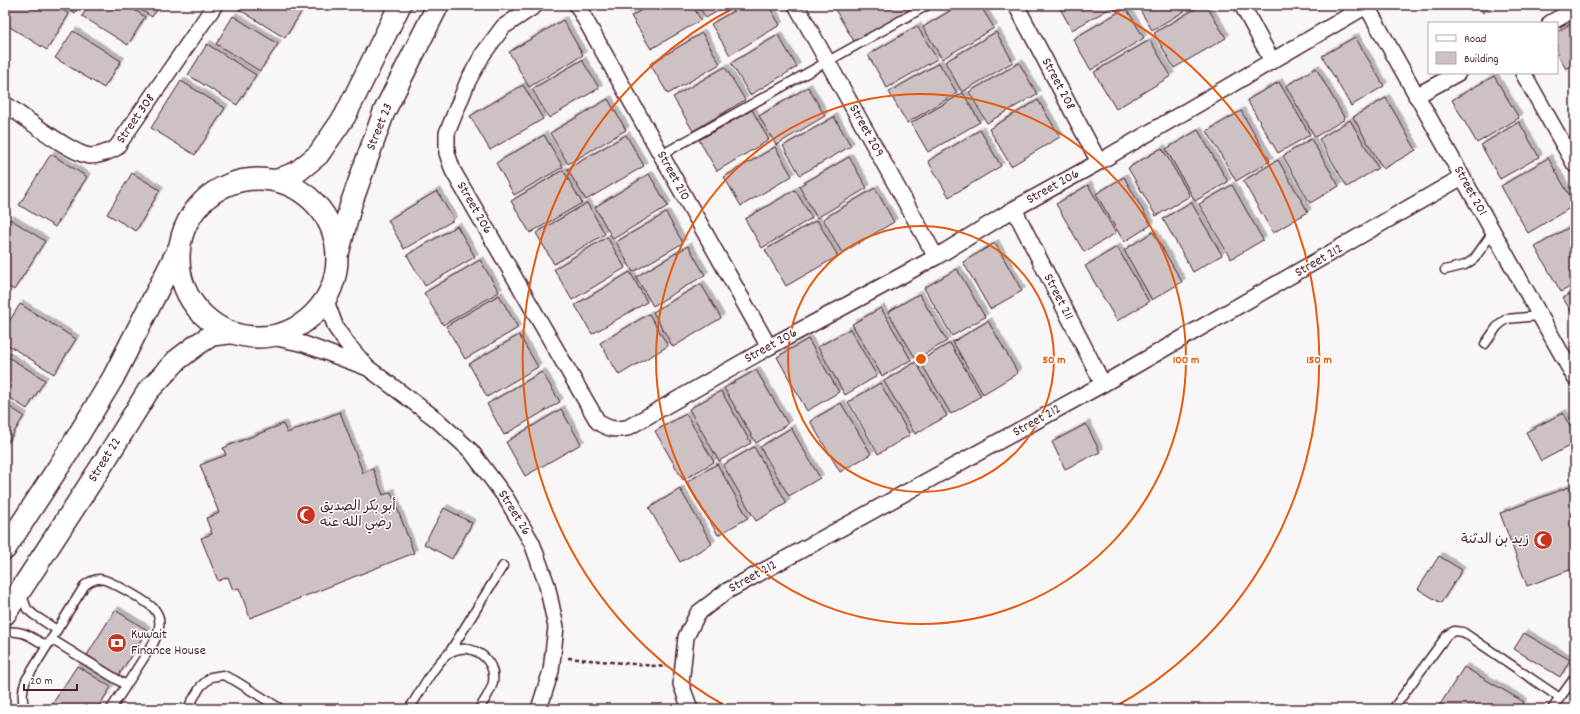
<svg xmlns="http://www.w3.org/2000/svg" width="1580" height="714" viewBox="0 0 1580 714" font-family="Dekko,'Playpen Sans Arabic',sans-serif">
	<defs>
		<filter id="shadow"><feDropShadow dx="3.5" dy="-3.5" stdDeviation="0" flood-color="#0004"/></filter>
	</defs>
	<rect width="100%" height="100%" fill="#f8f6f7"/>
	<filter id="ink" filterUnits="userSpaceOnUse"><feTurbulence type="fractalNoise" baseFrequency=".025" numOctaves="2"/><feDisplacementMap in="SourceGraphic" scale="8" xChannelSelector="R" yChannelSelector="G"/><feConvolveMatrix kernelMatrix="1 2 1 2 8 2 1 2 1" color-interpolation-filters="sRGB"/></filter>
	<g filter="url(#ink)">
		<path fill="#cdc1c4" stroke="#4a1f2b" filter="url(#shadow)" d="M10,5H55L69,14L47,50L5,24V13Z
			M63,5H80L75,13Z
			M89,5H127L145,17L128,45L82,16Z
			M134,5H160L152,17Z
			M237,5H304L305,6L285,38L235,7Z
			M627,5H642L630,12Z
			M651,5H692L701,20L651,49L631,16Z
			M698,5H728L706,18Z
			M744,5H768L780,25L730,55L711,24Z
			M835,5H910L912,9L855,43L833,6Z
			M960,5H980L994,28L942,59L923,27Z
			M1058,5H1116L1072,30Z
			M1137,5H1195L1152,30Z
			M1202,5H1206L1226,38L1174,68L1154,33Z
			M1478,5H1495L1483,13Z
			M1126,8L1144,38L1091,70L1073,39Z
			M233,16L278,44L260,71L216,44Z
			M563,20L583,55L529,87L509,52Z
			M1575,21V64L1566,69L1557,54V32Z
			M917,26L937,59L887,88L868,55Z
			M73,31L121,61L104,88L55,58Z
			M996,32L1013,62L962,92L945,62Z
			M702,33L720,64L668,94L650,64Z
			M778,35L797,67L750,95L731,63Z
			M1355,37L1384,86L1351,106L1322,56Z
			M1150,40L1171,76L1116,109L1094,72Z
			M207,44L256,75L237,105L188,75Z
			M582,60L599,88L549,118L532,89Z
			M939,63L957,93L907,123L889,92Z
			M1019,63L1037,94L987,123L969,92Z
			M725,67L745,100L693,131L673,97Z
			M1316,68L1345,119L1315,137L1286,86Z
			M1494,76L1519,118L1477,143L1452,100Z
			M181,81L225,108L195,155L151,128Z
			M1279,82L1310,135L1278,153L1247,100Z
			M523,85L543,119L490,150L470,116Z
			M808,87L825,116L776,145L759,116Z
			M963,93L980,122L928,152L911,123Z
			M1386,98L1416,150L1383,169L1353,117Z
			M608,99L626,130L568,164L550,133Z
			M1038,100L1060,137L1011,166L989,129Z
			M752,110L769,140L717,171L699,140Z
			M1241,111L1270,161L1236,181L1207,131Z
			M834,117L851,146L800,175L783,146Z
			M1350,120L1378,168L1347,187L1319,139Z
			M1519,122L1539,157L1500,179L1481,145Z
			M980,130L1001,166L949,197L928,161Z
			M1198,130L1228,182L1195,201L1166,149Z
			M544,135L563,167L514,195L496,163Z
			M626,135L644,166L586,200L567,169Z
			M1311,139L1339,186L1310,203L1283,156Z
			M775,147L792,176L741,206L724,177Z
			M1162,148L1190,196L1156,216L1128,168Z
			M51,154L87,177L55,227L19,205Z
			M849,157L867,188L817,218L799,186Z
			M1548,158L1575,205L1528,233L1501,186Z
			M1278,160L1308,212L1273,233L1243,181Z
			M563,170L582,203L530,233L511,201Z
			M132,173L160,190L136,231L107,214Z
			M649,174L668,206L613,239L595,207Z
			M1124,177L1151,225L1124,242L1096,194Z
			M1088,185L1116,233L1084,252L1056,204Z
			M1232,185L1263,240L1231,259L1199,204Z
			M875,188L894,222L842,253L823,219Z
			M795,190L812,218L762,248L745,219Z
			M437,191L454,220L404,249L388,220Z
			M1191,202L1222,255L1193,272L1163,219Z
			M587,203L605,234L554,264L536,233Z
			M666,213L683,243L633,272L616,242Z
			M10,219L45,241L14,290L5,285V228Z
			M817,220L838,256L786,286L765,250Z
			M1575,224V284L1561,292L1535,247Z
			M457,226L475,257L425,286L407,255Z
			M1153,232L1182,282L1152,300L1124,250Z
			M607,237L625,268L572,300L554,269Z
			M995,243L1022,291L990,309L963,262Z
			M688,246L705,275L653,306L636,277Z
			M1117,247L1149,302L1117,321L1085,266Z
			M480,260L499,292L443,325L424,293Z
			M957,269L985,317L952,336L924,288Z
			M630,272L647,302L592,334L575,305Z
			M701,284L721,318L673,347L653,312Z
			M1575,291V318L1563,298Z
			M919,294L947,341L916,359L888,312Z
			M499,295L518,328L465,359L446,326Z
			M20,304L76,339L54,374L5,343V328Z
			M881,308L911,360L882,376L852,324Z
			M649,314L668,346L619,375L600,343Z
			M988,321L1018,373L983,394L953,342Z
			M850,329L877,376L845,395L818,347Z
			M519,335L538,367L487,397L469,364Z
			M808,339L839,392L807,411L777,357Z
			M950,343L981,396L951,414L920,361Z
			M5,355L45,380L27,409L5,395Z
			M916,362L947,416L915,434L884,381Z
			M756,370L788,424L756,443L724,388Z
			M542,372L560,402L504,435L487,404Z
			M880,383L910,435L878,454L848,402Z
			M721,391L751,443L719,461L689,409Z
			M841,403L871,454L840,472L810,421Z
			M5,404L24,416L5,447Z
			M561,409L581,444L525,476L506,442Z
			M340,412L363,473L373,469L383,495L391,492L414,553L250,618L239,588L233,590L228,577L218,581L201,538L212,534L206,518L219,513L200,465L226,455L223,448L283,424L287,433Z
			M1563,413L1575,437V443L1541,461L1526,432Z
			M686,414L714,462L683,480L655,431Z
			M1086,424L1100,452L1065,469L1052,442Z
			M791,428L820,478L789,496L760,447Z
			M754,447L787,503L756,521L723,465Z
			M717,464L748,518L718,535L687,482Z
			M1569,487L1575,504V568L1527,586L1500,513Z
			M680,489L712,544L680,562L649,508Z
			M444,508L472,523L452,559L424,544Z
			M1439,556L1462,570L1441,603L1418,589Z
			M115,610L147,630L119,675L87,655Z
			M1524,633L1570,660L1560,677L1514,649Z
			M77,666L111,687L97,709H49Z
			M1464,667L1524,702L1519,709H1437Z"/>
		<g fill="none" stroke-linecap="round" stroke-linejoin="round">
			<defs>
				<path id="lane" d="M661,155L928,5
					M1445,270L1465,265L1474,259L1493,232
					M1485,344L1497,327L1506,319L1540,316
					M21,593L27,609L34,615L57,630
					M5,632C23,629 32,638 47,646
					M51,639L126,685
					M449,653L503,566
					M190,704L201,686L211,677L223,675L234,680L281,709
					M26,709L24,707C22,697 22,690 26,680L85,585C89,582 94,579 99,579C107,578 150,603 155,610C163,620 159,632 154,642L111,709
					M409,709C420,693 433,666 448,654C468,639 497,658 493,682C491,692 484,701 479,709
					M1393,709L1447,635L1454,631L1463,632L1560,698
					M1552,709L1575,677"/>
				<path id="street" d="M536,5L503,27L483,54L468,81L447,133V153L453,171L598,422C608,429 614,430 627,428L769,347L936,257L1014,209L1099,162L1366,6
					M577,5L769,347
					M796,5L936,257
					M1016,5L1099,162
					M1242,5L1272,61
					M1366,5L1575,378
					M1550,23L1575,9
					M1523,73L1575,165
					M1416,96L1458,73
					M5,104C23,116 71,154 90,156C100,156 108,152 116,148L215,5
					M1014,209L1103,384
					M326,301L336,328L348,345L366,366
					M272,337L304,344L368,368L436,419L471,451L506,498L532,543L547,585L556,627L551,671L539,709
					M690,709L681,684L686,637L698,613L727,591L1103,384L1462,177"/>
				<path id="secondary" d="M179 258a79 79 0 1 1 158 0a79 79 0 1 1-158 0Z
					M275,181L297,172L318,155L345,116L400,5
					M339,250L351,204L384,112L438,5
					M5,549L67,454L113,378L179,248
					M5,614L106,459L148,391L177,360L198,344L212,335L229,333"/>
			</defs>
			<use href="#lane" stroke="#4a1f2b" stroke-width="11"/>
			<use href="#street" stroke="#4a1f2b" stroke-width="18"/>
			<use href="#secondary" stroke="#4a1f2b" stroke-width="24"/>
			<path stroke="#4a1f2b" stroke-width="2.5" stroke-dasharray="4 3" stroke-linecap="butt" d="M568,658L666,667"/>
			<use href="#lane" stroke="#fff" stroke-width="8"/>
			<use href="#street" stroke="#fff" stroke-width="15"/>
			<use href="#secondary" stroke="#fff" stroke-width="21"/>
		</g>
	</g>
	<g fill="none" stroke="#e8590c" stroke-width="2">
		<circle cx="921" cy="359" r="133"/>
		<circle cx="921" cy="359" r="265"/>
		<path d="M731 709A398 398 0 0 1 737 6M1105 6A398 398 0 0 1 1111 709"/>
	</g>
	<defs>
		<symbol id="mosque-disc" viewBox="-11 -11 22 22"><circle r="9.5" fill="#c8321e" stroke="#fff"/><path d="M3.5-4.9A6 6 0 1 0 3.5 4.9A5 5 0 1 1 3.5-4.9Z" fill="#fff"/></symbol>
		<symbol id="bank-disc" viewBox="-11 -11 22 22"><circle r="9.5" fill="#c8321e" stroke="#fff"/><path d="M-6-4H6V4H-6ZM0-2.3a2.3 2.3 0 1 0 0 4.6a2.3 2.3 0 1 0 0-4.6Z" fill="#fff"/></symbol>
	</defs>
	<g fill-rule="evenodd">
		<use href="#mosque-disc" x="295" y="504" width="22" height="22"/>
		<use href="#mosque-disc" x="1532" y="529" width="22" height="22"/>
		<use href="#bank-disc" x="106" y="632" width="22" height="22"/>
	</g>
	<g text-anchor="middle" dominant-baseline="central" stroke-width="3" stroke-linejoin="round" paint-order="stroke">
		<g font-size="14" fill="#4a1f2b" stroke="#fff">
			<text transform="translate(1058 84) rotate(62)">Street 208</text>
			<text transform="translate(136 119) rotate(-55)">Street 308</text>
			<text transform="translate(380 127) rotate(-68)">Street 23</text>
			<text transform="translate(866 131) rotate(61)">Street 209</text>
			<text transform="translate(673 176) rotate(61)">Street 210</text>
			<text transform="translate(1053 187) rotate(-29)">Street 206</text>
			<text transform="translate(1470 191) rotate(61)">Street 201</text>
			<text transform="translate(474 208) rotate(60)">Street 206</text>
			<text transform="translate(1319 261) rotate(-30)">Street 212</text>
			<text transform="translate(1058 297) rotate(63)">Street 211</text>
			<text transform="translate(771 346) rotate(-29)">Street 206</text>
			<text transform="translate(1037 421) rotate(-29)">Street 212</text>
			<text transform="translate(105 460) rotate(-58)">Street 22</text>
			<text transform="translate(514 513) rotate(58)">Street 26</text>
			<text transform="translate(753 577) rotate(-29)">Street 212</text>
		</g>
		<g font-size="14" fill="#4a1f2b" stroke="#fff" text-anchor="start">
			<text x="320" y="507">أبو بكر الصديق<tspan x="320" dy="16">رضي الله عنه</tspan></text>
			<text x="1529" y="540" text-anchor="end">زيد بن الدثنة</text>
			<text x="131" y="635">Kuwait<tspan x="131" dy="16">Finance House</tspan></text>
		</g>
	</g>
	<circle cx="921" cy="359" r="6" fill="#e8590c" stroke="#fff" stroke-width="2"/>
	<g font-size="12" text-anchor="middle" font-weight="bold" fill="#e8590c" stroke="#fff" stroke-width="3" stroke-linejoin="round" paint-order="stroke">
		<text x="1054" y="363">50 m</text>
		<text x="1186" y="363">100 m</text>
		<text x="1319" y="363">150 m</text>
	</g>
	<rect width="1580" height="714" fill="none" stroke="#fff" stroke-width="20"/>
	<rect x="10" y="10" width="1560" height="694" fill="none" stroke="#4a1f2b" stroke-width="1.5" filter="url(#ink)"/>
	<rect x="1428" y="22" width="130" height="52" fill="#ffffff" stroke="#b7a5aa"/>
	<rect x="1436" y="35" width="20" height="6" fill="#ffffff" stroke="#b7a5aa"/>
	<text x="1464" y="42" font-size="12" fill="#4a1f2b">Road</text>
	<rect x="1436" y="52" width="20" height="12" fill="#cdc1c4" stroke="#b7a5aa"/>
	<text x="1464" y="62" font-size="12" fill="#4a1f2b">Building</text>
	<path d="M24 684v6h53v-6" fill="none" stroke="#4a1f2b" stroke-width="2"/>
	<text x="30" y="684" font-size="12" fill="#4a1f2b" stroke="#ffffff" stroke-width="3" paint-order="stroke">20 m</text>
</svg>
